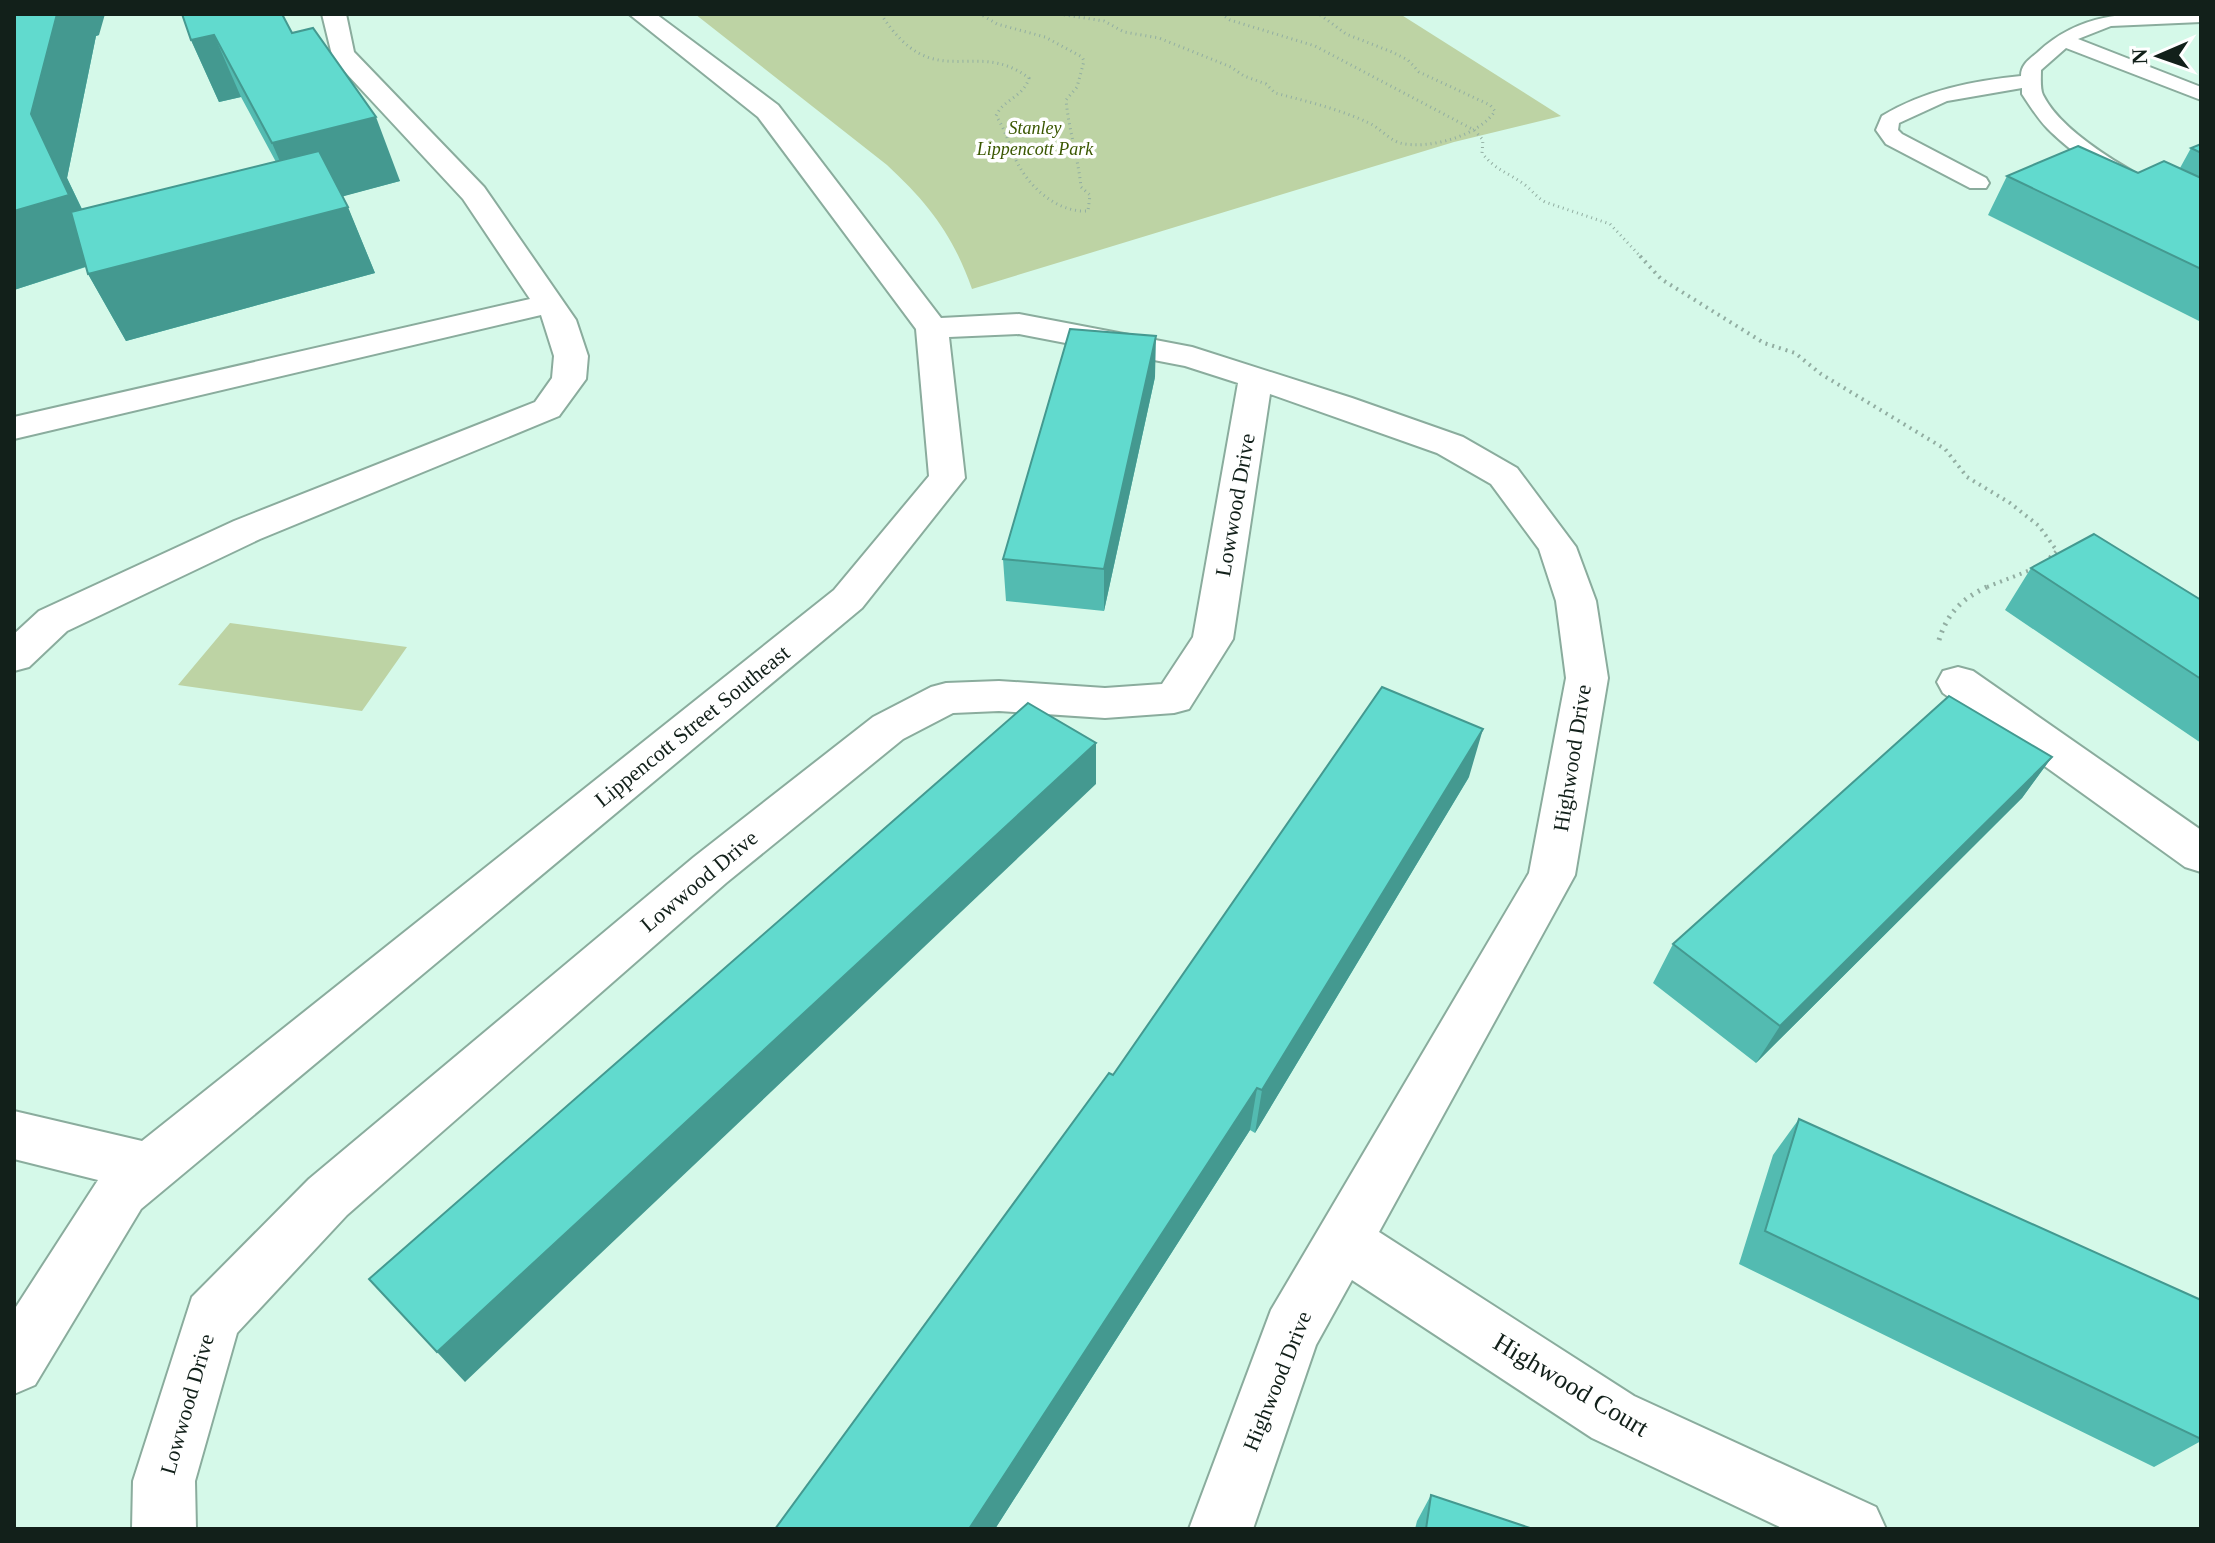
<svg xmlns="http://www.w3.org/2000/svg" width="2215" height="1543" viewBox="0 0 2215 1543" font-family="'Times New Roman',serif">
	<rect width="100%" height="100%" fill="#d5f9e9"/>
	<path fill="#bdd3a4" d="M695,14H1400L1561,116L1454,142L972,289C953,235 929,204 887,165Z
		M230,623L407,647L362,711L178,685Z"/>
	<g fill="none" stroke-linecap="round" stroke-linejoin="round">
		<defs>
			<path id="service" d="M2201,14V22L2111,26L2078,39L2201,87V100L2066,48L2041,70C2041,78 2040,89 2043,95C2066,141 2156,186 2201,206V222C2156,211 2081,162 2048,129C2038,119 2030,106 2022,94V88L1947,101L1899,123L1898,130L1902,134L1986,178L1989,183L1986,188H1970L1886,144L1876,130L1882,116C1925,90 1972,81 2021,76C2021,64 2030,59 2038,52C2087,7 2139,14 2201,14Z"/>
			<path id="minor" d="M322,14H346L354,52L484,187L576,320L588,356L586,379L559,416L260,539L67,631L29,667L14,671V634L39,611L234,521L535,402L552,378L554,356L541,315L14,439V417L530,299L463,199L333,59Z
				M629,14H656L778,105L941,318L1019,314L1192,347L1352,398L1463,437L1517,468L1576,547L1596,601L1608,678L1575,875L1379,1232L1634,1396L1876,1507L1886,1529H1784L1592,1438L1352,1280L1316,1345L1253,1529H1189L1271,1310L1529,873L1566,678L1556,601L1539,549L1491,484L1437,453L1270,394L1233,639L1189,709L1174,713L1105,718L999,711L953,713L903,739L726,883L347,1215L237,1333L195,1481L196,1529H132L133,1481L192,1297L309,1179L694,857L873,717L931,687L946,683L999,681L1105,688L1162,684L1193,637L1238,383L1185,366L1019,334L949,337L965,478L862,608L141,1209L35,1385L14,1394V1310L98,1180L14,1159V1111L142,1141L834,590L929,476L916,329L758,117Z
				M1958,667L1973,671L2201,830V872L2185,867L1943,693L1937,682L1943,671Z"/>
		</defs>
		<use href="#service" stroke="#8aac9d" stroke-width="4"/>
		<use href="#minor" stroke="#8aac9d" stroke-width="4"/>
		<path stroke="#92aea2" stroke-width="3" stroke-dasharray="1 4" stroke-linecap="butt" d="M881,14C934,97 973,36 1029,78C1023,98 1003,99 996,116C1005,129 1008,141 1014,156C1026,184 1055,213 1088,211L1090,195L1081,187C1078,157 1069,131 1066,100L1077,87L1084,61L1082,57L1045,37L997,24L980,14
			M1059,14L1104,21L1124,32L1159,38L1231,67L1244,76L1266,84L1275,93C1306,101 1339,109 1369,123C1380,128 1388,139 1400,143C1428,150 1479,136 1495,111L1490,105L1419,72L1408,60L1392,52L1346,34L1319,14
			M1221,14L1230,20L1315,46L1474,130L1483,140L1482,153C1496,171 1508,172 1525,185C1533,191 1536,197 1545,202L1610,224L1642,258"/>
		<path stroke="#92aea2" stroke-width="4" stroke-dasharray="2 5" stroke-linecap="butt" d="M1640,256L1661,279L1764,343L1795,353L1821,374L1945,449L1967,477L2010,503L2039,526L2057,551L2048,559
			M1987,587L2033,569"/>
		<path stroke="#92aea2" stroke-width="5" stroke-dasharray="2 6" stroke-linecap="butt" d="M1939,640C1948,611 1964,597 1991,585"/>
		<use href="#service" fill="#fff" fill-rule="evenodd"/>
		<use href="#minor" fill="#fff" fill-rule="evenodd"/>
	</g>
	<path fill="#53bbb1" d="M14,14L99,35L96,36L67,178L82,209L276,162L241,97L219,102L191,40L292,33L400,181L343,196L375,273L126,341L88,274L86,267L14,290Z
		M2201,144V322L1988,215L2007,176L2138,173L2180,168L2191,148Z
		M1155,377L1104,611L1006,601L1003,559Z
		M2031,568L2201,600V743L2005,610Z
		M2052,757L2022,798L1756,1063L1653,983L1673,944Z
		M1469,777L1255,1133L1250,1130L995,1529H775L1113,1075Z
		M1799,1119L2201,1300V1441L2154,1467L1739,1264L1773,1155Z
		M1431,1495L1533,1529H1415L1417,1521Z"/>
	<path fill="#449990" d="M57,14H105L99,35L96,36L67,178L106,260L14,290V211L31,114Z
		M214,35L241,97L219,102L191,40Z
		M376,117L400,181L300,208L272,143Z
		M348,207L375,273L126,341L88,274Z
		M1156,336L1155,377L1104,611V569Z
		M1483,729L1469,777L1255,1133L1262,1090Z
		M1096,743V784L465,1382L437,1352Z
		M2052,757L2022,798L1756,1063L1780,1026Z
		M1257,1088L1250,1130L995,1529H969Z"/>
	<path fill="#61dace" stroke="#449990" stroke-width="2" d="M14,14H57L31,114L69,195L14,211Z
		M182,14H282L292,33L313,28L376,117L272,143L214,35L191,40Z
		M2201,144V153L2191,148Z
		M2078,146L2138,173L2164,161L2201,178V269L2007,176Z
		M319,151L348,207L88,274L71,212Z
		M1070,329L1156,336L1104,569L1003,559Z
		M2094,534L2201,600V679L2031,568Z
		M1382,687L1483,729L1262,1090L1257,1088L969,1529H775L1109,1073L1113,1075Z
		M1949,696L2052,757L1780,1026L1673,944Z
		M1028,703L1096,743L437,1352L369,1279Z
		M1799,1119L2201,1300V1439L1765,1231Z
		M1431,1495L1533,1529H1426Z"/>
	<g text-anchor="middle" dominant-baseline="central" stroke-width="7" stroke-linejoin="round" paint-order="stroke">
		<g font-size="18" font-style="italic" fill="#3a5700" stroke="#fff">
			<text x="1035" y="128">Stanley<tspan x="1035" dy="21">Lippencott Park</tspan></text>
		</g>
		<g font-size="22" fill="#12201a" stroke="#fff">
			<text transform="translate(1235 505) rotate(-80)">Lowwood Drive</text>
			<text transform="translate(692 726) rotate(-39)">Lippencott Street Southeast</text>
			<text transform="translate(1572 758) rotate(-81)">Highwood Drive</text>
			<text transform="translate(699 881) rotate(-40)">Lowwood Drive</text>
			<text transform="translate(1277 1381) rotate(-68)">Highwood Drive</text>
			<text transform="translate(187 1404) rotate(-74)">Lowwood Drive</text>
		</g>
		<g font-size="26" fill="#12201a" stroke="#fff">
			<text transform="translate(1571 1385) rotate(31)">Highwood Court</text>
		</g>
	</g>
	<rect width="2215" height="1543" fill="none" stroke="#12201a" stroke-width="32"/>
	<g transform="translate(2159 56) rotate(268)" stroke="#ffffff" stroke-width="6" paint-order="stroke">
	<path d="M0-6L14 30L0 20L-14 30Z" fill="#12201a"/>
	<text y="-12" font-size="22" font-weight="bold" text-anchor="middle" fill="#12201a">N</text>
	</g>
</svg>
